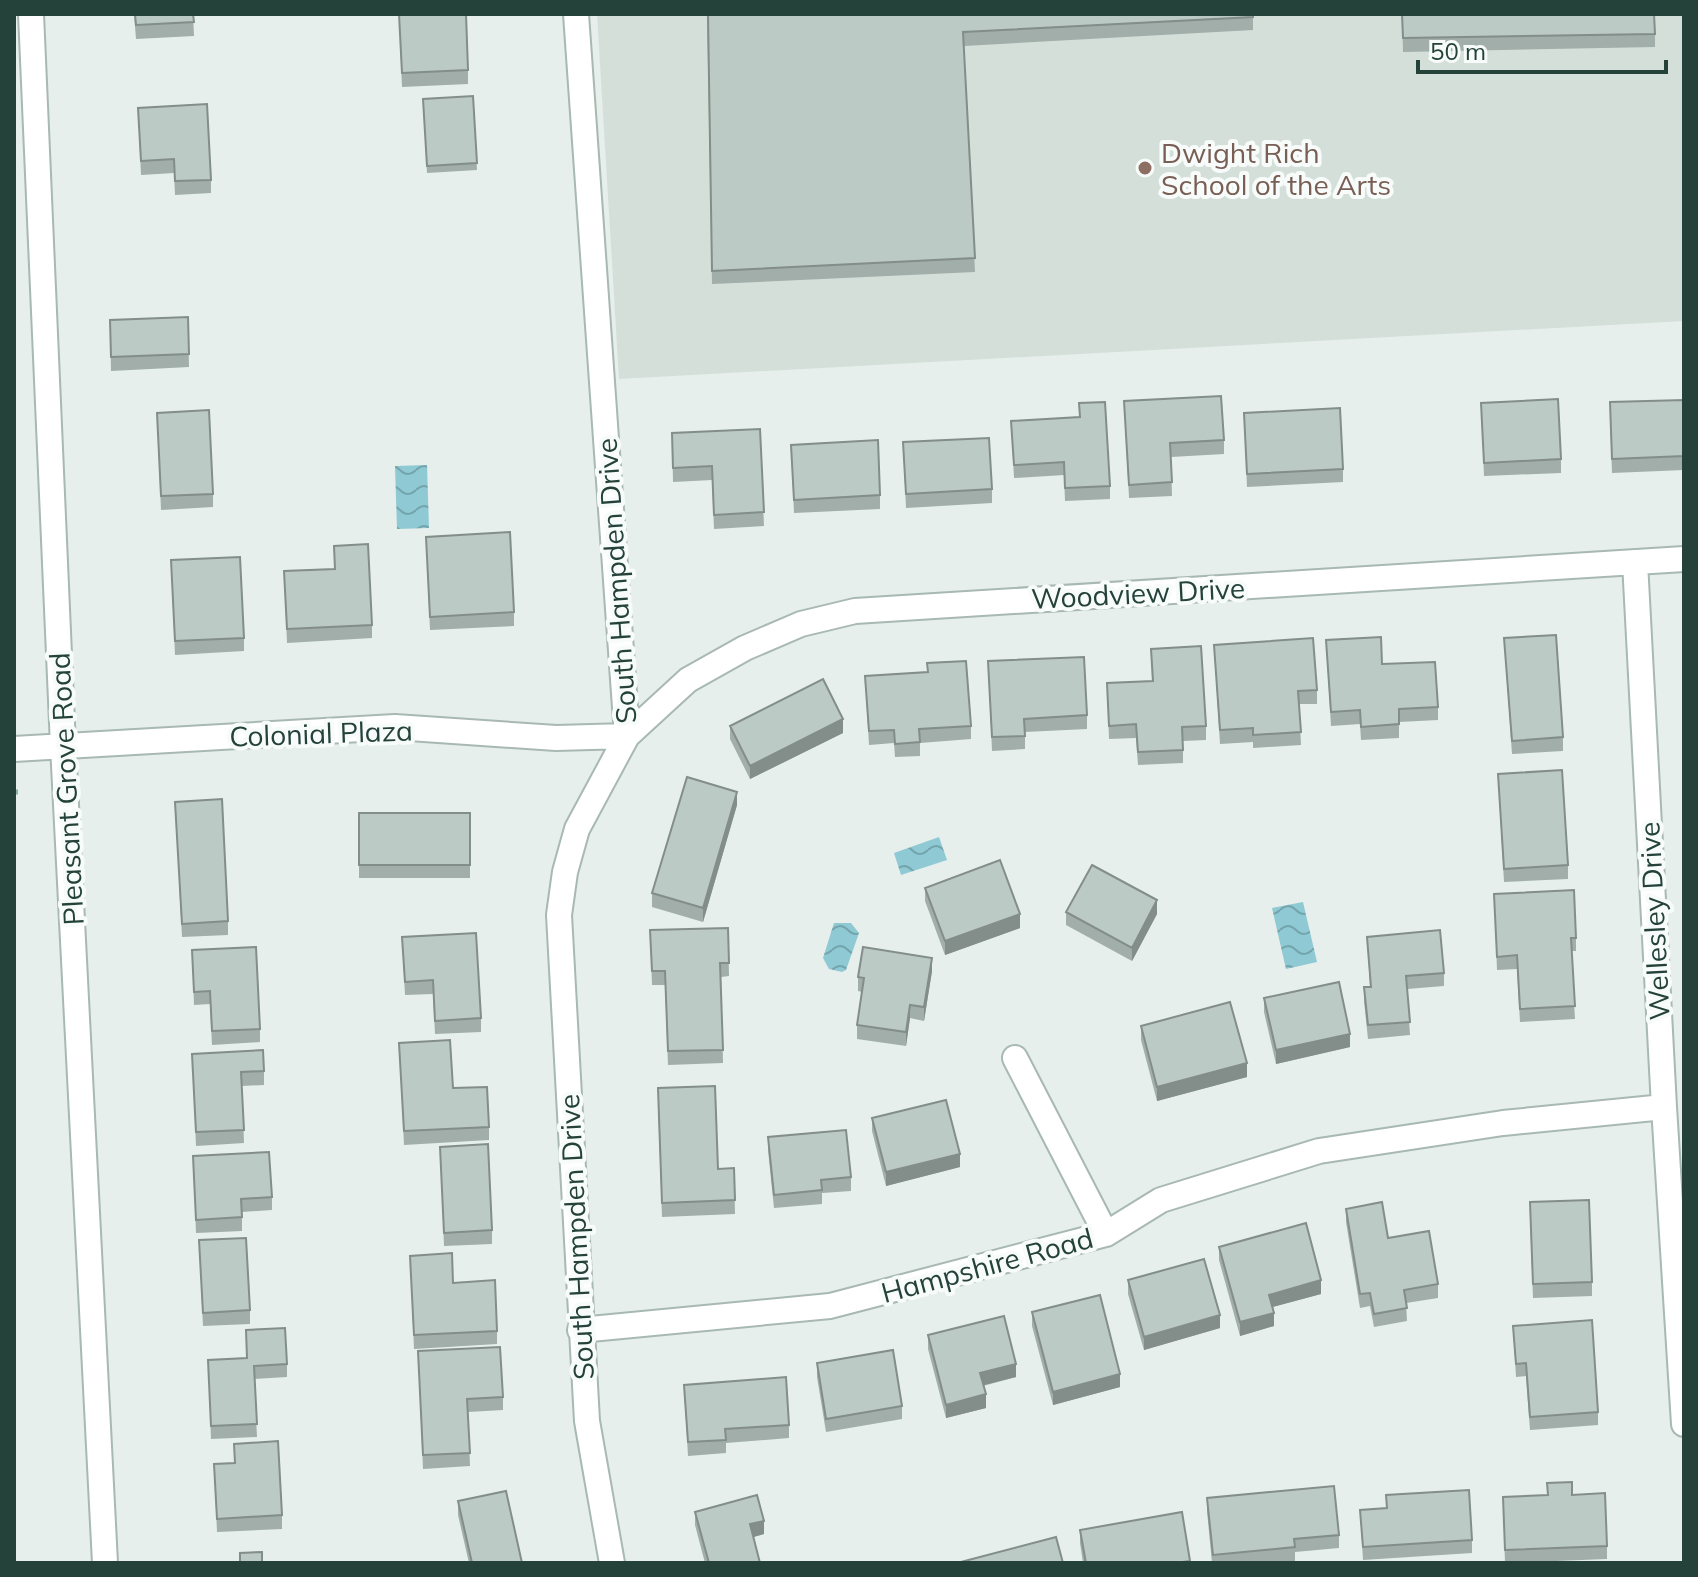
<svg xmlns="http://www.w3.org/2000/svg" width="1698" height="1577" viewBox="0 0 1698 1577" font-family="Mulish,sans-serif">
	<defs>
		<pattern id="water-waves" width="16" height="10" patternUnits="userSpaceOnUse" patternTransform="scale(2)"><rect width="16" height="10" fill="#8ec9d4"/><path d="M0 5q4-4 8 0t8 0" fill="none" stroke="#74a5ad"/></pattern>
	</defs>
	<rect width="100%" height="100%" fill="#e6efeb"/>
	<path fill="#d4dfda" d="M597,14H1684V321L619,379Z"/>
	<path fill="url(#water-waves)" d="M427,465L429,528L397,529L395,466Z
		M939,837L947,860L901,875L894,853Z
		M1303,902L1317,962L1286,969L1272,908Z
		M834,923H851L859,933L846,970L842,972L829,969L823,958Z"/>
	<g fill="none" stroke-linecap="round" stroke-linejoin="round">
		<defs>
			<path id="minor" d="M31,14L63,746L105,1563
				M576,14L627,736L577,829L565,872L559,915L587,1421L612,1563
				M1635,562L1664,1107L1684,1424
				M14,749L395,727L556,738L627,736L688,680L745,648L801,624L855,611L1684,559
				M1015,1058L1106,1234
				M580,1330L830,1306L1106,1234L1161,1200L1319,1151L1503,1123L1664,1107"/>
		</defs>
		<use href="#minor" stroke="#a8b8b2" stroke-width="28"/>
		<path stroke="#86b3a5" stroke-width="5" stroke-dasharray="4 6" stroke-linecap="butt" d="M14,792H18"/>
		<use href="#minor" stroke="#fff" stroke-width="24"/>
	</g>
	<path fill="#a1aea9" d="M134,14H193L194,36L136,39Z
		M399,14L468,70V84L402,87Z
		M707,14H1253V30L964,46L975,272L712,284Z
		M1402,14L1655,34V47L1403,52Z
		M473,96L477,170L427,173L423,99Z
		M138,108L211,180V193L175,195L174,173L141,175Z
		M188,317L189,367L111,371L110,320Z
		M1684,400V470L1612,473L1610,416Z
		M1124,401L1224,440V454L1171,457L1172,496L1129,498Z
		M1079,403L1110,486V499L1065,501L1064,475L1014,478L1011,421L1079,417Z
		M1481,403L1561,459V473L1484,476Z
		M157,413L213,494V507L161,510Z
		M1244,413L1343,469V482L1247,487Z
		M760,429L764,526L714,529L712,480L673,482L672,433Z
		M903,442L992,489V503L906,508Z
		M791,445L880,495V509L794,513Z
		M426,537L514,612V626L430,630Z
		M334,546L372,625V638L287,643L284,571L334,569Z
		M171,560L244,638V651L175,655Z
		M1504,638L1563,737V751L1512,754Z
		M1326,640L1382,664L1438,707V720L1399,722V738L1361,740L1360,724L1331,726Z
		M1214,645L1317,690V704H1299L1301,745L1253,748V742L1220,744Z
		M1151,649L1206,726V740L1183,741V763L1138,765L1136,738L1109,739L1107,683L1152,681Z
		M988,661L1087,715V729L1025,732V749L992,751Z
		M865,676L971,726V739L920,743V756L895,757L894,743L869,745Z
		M730,726L843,733L750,779L730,739Z
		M1498,774L1568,865V879L1504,882Z
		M175,802L228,921V935L182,937Z
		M737,805L703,922L652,907V893Z
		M359,813H470V878H359Z
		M925,888L1020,928L945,955L925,901Z
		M1494,894L1576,938V951H1571L1575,1019L1520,1022L1517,969L1497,970Z
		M1066,912L1157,914L1132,961L1066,925Z
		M728,928L729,976L721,977L723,1063L668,1065L665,985H652L650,930Z
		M402,937L481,1018V1032L435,1034L433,994L405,995Z
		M1367,937L1444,973V986L1407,989L1410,1035L1368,1039L1364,1001V987H1370Z
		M192,950L260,1029V1042L212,1045L210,1004L194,1005Z
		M932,971L924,1021L910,1018L906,1046L857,1039V1025L862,992L858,991V977Z
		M1264,998L1350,1047L1276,1064L1264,1012Z
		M1141,1026L1247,1077L1157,1101L1141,1040Z
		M399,1043L453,1088L489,1127V1140L404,1145Z
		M192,1054L264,1071V1085L242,1086L244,1143L196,1146Z
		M658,1102L718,1169L734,1168L735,1214L662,1217Z
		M872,1118L960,1167L886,1186L872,1131Z
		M768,1137L851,1177V1191L822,1193V1204L774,1208L768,1150Z
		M440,1147L492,1230V1244L444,1246Z
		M193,1156L272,1197V1210L242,1212V1231L196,1233Z
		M1346,1209L1388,1238L1438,1284V1298L1406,1303L1407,1321L1374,1327L1370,1306L1360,1308L1346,1222Z
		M1530,1216L1592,1282V1296L1533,1298Z
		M199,1240L250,1310V1324L203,1326Z
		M1219,1247L1321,1294L1272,1307L1274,1326L1240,1336L1219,1260Z
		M410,1256L453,1283L497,1331V1344L414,1349Z
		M1128,1280L1220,1328L1144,1350L1128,1294Z
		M1032,1312L1120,1387L1053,1405L1032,1326Z
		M1513,1326L1598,1412V1425L1530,1430L1526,1376L1516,1377Z
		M246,1330L287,1364V1377L254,1379L257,1437L211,1439L208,1360L247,1358Z
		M928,1335L1016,1377L983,1386L986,1408L946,1418L928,1349Z
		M418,1351L503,1397V1410L468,1412L470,1466L423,1469Z
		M817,1363L902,1406V1419L826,1432L817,1377Z
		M684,1385L789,1425V1438L726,1443V1453L688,1456Z
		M234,1444L282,1515V1529L217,1532L214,1464L234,1463Z
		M1386,1495L1472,1540V1553L1363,1560L1360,1510L1386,1508Z
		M1572,1495L1607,1546V1559L1505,1563L1503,1497Z
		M1207,1498L1339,1535V1548L1295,1552V1561L1272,1563H1212L1207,1511Z
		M458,1501L522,1563H469L458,1515Z
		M695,1512L764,1534L753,1537L760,1563H705L695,1525Z
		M1182,1512L1190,1563H1083L1080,1543V1530Z"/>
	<path fill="#838d89" d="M843,719V733L750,779V766Z
		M737,792V805L703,922V908Z
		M1157,900V914L1132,961V948Z
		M1020,914V928L945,955V941Z
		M932,958V971L924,1021V1007Z
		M910,1005V1018L906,1046V1032Z
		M1350,1034V1047L1276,1064V1050Z
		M1247,1063V1077L1157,1101V1087Z
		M960,1154V1167L886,1186V1172Z
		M1321,1280V1294L1269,1308V1295Z
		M1274,1313V1326L1240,1336V1322Z
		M1220,1315V1328L1144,1350V1337Z
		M1016,1364V1377L980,1386V1373Z
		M1120,1374V1387L1053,1405V1392Z
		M986,1394V1408L946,1418V1405Z
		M764,1521V1534L750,1538V1524Z"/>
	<path fill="#bbcac4" stroke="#838d89" stroke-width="2" d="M135,14H193L194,22L136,25Z
		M399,14H466L468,70L402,73Z
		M708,14H1253V17L963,32L975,258L712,271Z
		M1402,14H1654L1655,34L1403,38Z
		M473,96L477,163L427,166L423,99Z
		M207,104L211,180L175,181L174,159L141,161L138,108Z
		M188,317L189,354L111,357L110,320Z
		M1221,396L1224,440L1170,443L1172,482L1129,485L1124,401Z
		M1558,399L1561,459L1484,463L1481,403Z
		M1684,400V456L1612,459L1610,402Z
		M1105,402L1110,486L1065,488L1064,462L1014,465L1011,421L1080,417L1079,403Z
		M1340,408L1343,469L1247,474L1244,413Z
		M209,410L213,494L161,496L157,413Z
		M760,429L764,512L714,515L712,466L673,468L672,433Z
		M989,438L992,489L906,494L903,442Z
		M878,440L880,495L794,500L791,445Z
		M510,532L514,612L430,617L426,537Z
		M368,544L372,625L287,629L284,571L335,569L334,546Z
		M240,557L244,638L175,641L171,560Z
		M1556,635L1563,737L1512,741L1504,638Z
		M1381,637L1382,664L1435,662L1438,707L1399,709V724L1361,727L1360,710L1331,712L1326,640Z
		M1313,638L1317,690L1298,691L1301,732L1253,735V728L1220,730L1214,645Z
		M1201,646L1206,726L1182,727L1183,750L1138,752L1136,724L1109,726L1107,683L1153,681L1151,649Z
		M1084,657L1087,715L1024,719L1025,736L992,737L988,661Z
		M966,661L971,726L919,729L920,742L895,744L894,730L869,731L865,676L928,672L927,663Z
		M823,679L843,719L750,766L730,726Z
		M1562,770L1568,865L1504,869L1498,774Z
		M687,777L737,792L703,908L652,893Z
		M222,799L228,921L182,924L175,802Z
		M359,813H470V865H359Z
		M1000,860L1020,914L945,941L925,888Z
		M1092,865L1157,900L1132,948L1066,912Z
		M1574,890L1576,938H1571L1575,1006L1520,1009L1517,955L1497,957L1494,894Z
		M728,928L729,963H720L723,1050L668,1051L665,971H652L650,930Z
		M1440,930L1444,973L1406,976L1410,1022L1368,1025L1364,987H1371L1367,937Z
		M476,933L481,1018L435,1021L433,980L405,982L402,937Z
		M256,947L260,1029L212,1031L210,991L194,992L192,950Z
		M863,947L932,958L924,1007L910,1005L906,1032L857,1025L864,978L858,977Z
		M1339,982L1350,1034L1276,1050L1264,998Z
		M1230,1002L1247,1063L1157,1087L1141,1026Z
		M450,1040L453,1088L487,1087L489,1127L404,1131L399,1043Z
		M263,1050L264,1071L241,1072L244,1130L196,1132L192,1054Z
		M715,1086L718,1169L734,1168L735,1200L662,1203L658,1088Z
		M946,1100L960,1154L886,1172L872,1118Z
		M846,1130L851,1177L821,1180L822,1190L774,1195L768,1137Z
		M488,1144L492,1230L444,1233L440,1147Z
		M269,1152L272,1197L241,1199L242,1217L196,1220L193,1156Z
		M1589,1200L1592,1282L1533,1284L1530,1202Z
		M1382,1202L1388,1238L1429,1231L1438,1284L1404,1290L1407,1308L1374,1314L1370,1293L1360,1294L1346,1209Z
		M1306,1223L1321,1280L1269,1295L1274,1313L1240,1322L1219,1247Z
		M246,1238L250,1310L203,1313L199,1240Z
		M452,1253L453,1283L495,1280L497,1331L414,1335L410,1256Z
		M1204,1259L1220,1315L1144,1337L1128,1280Z
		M1100,1295L1120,1374L1053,1392L1032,1312Z
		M1004,1316L1016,1364L980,1373L986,1394L946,1405L928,1335Z
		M1592,1320L1598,1412L1530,1417L1526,1363L1516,1364L1513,1326Z
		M285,1328L287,1364L254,1366L257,1424L211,1426L208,1360L247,1358L246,1330Z
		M500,1347L503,1397L467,1399L470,1453L423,1455L418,1351Z
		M893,1350L902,1406L826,1419L817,1363Z
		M786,1377L789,1425L725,1429L726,1440L688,1442L684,1385Z
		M278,1441L282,1515L217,1519L214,1464L235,1463L234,1444Z
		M1572,1482V1495L1605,1493L1607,1546L1505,1550L1503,1497L1548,1495L1547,1483Z
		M1334,1486L1339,1535L1294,1539L1295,1547L1213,1555L1207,1498Z
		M1469,1490L1472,1540L1363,1547L1360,1510L1387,1508L1386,1495Z
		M506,1491L522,1563H472L458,1501Z
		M757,1495L764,1521L750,1524L760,1563H709L695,1512Z
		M1182,1512L1190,1561L1175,1563H1086L1080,1530Z
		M1056,1537L1063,1563H957Z
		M262,1552V1563H240V1553Z"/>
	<circle fill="#8d6e63" stroke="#f7fbf9" stroke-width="3" cx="1145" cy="168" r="8"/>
	<g text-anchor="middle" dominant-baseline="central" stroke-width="8" stroke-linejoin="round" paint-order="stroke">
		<g font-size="28" fill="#785e54" stroke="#f7fbf9" text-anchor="start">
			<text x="1161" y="152">Dwight Rich<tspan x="1161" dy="32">School of the Arts</tspan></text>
		</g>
		<g font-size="28" fill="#24423a" stroke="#f7fbf9">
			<text transform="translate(616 581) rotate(-94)">South Hampden Drive</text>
			<text transform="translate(1138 593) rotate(-3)">Woodview Drive</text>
			<text transform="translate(321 733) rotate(-2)">Colonial Plaza</text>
			<text transform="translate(66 789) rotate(-93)">Pleasant Grove Road</text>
			<text transform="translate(1654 921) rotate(-93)">Wellesley Drive</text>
			<text transform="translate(576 1237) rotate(-93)">South Hampden Drive</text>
			<text transform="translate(987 1265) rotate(-15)">Hampshire Road</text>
		</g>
	</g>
	<rect width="1698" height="1577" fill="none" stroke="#24423a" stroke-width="32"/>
	<path d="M1418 60v12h248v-12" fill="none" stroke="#24423a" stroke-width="4"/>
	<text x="1430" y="60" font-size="24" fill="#24423a" stroke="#f7fbf9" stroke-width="6" paint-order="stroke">50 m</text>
</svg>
